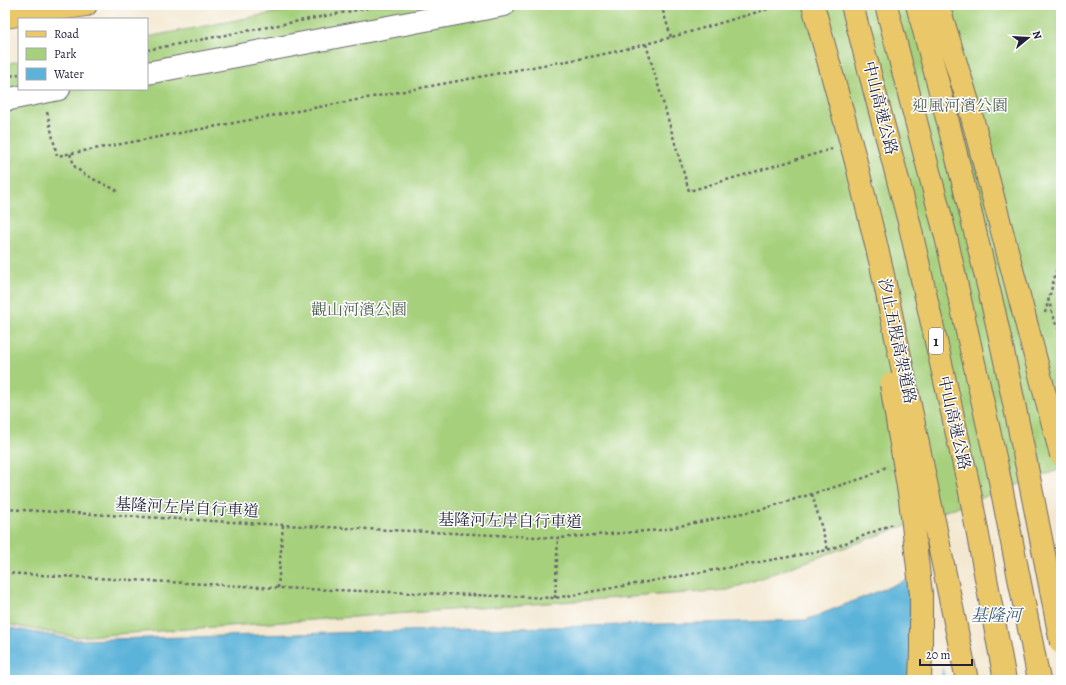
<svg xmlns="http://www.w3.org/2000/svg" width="1066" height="685" viewBox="0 0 1066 685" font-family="Alegreya,'Noto Serif TC',serif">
	<rect width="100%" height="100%" fill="#fff"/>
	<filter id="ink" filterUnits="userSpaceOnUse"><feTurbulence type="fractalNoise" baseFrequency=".025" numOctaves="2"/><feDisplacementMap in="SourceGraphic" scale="8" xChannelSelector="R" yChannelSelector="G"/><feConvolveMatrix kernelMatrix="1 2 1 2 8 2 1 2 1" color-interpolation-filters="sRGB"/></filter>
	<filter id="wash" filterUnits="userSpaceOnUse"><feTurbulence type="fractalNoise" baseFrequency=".012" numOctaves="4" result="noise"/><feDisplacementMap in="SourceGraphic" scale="16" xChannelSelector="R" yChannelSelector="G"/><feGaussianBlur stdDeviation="0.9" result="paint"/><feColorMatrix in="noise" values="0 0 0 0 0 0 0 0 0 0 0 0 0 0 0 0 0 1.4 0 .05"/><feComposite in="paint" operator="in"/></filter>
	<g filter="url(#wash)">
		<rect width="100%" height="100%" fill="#f3e7cf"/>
		<path fill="#a6d07c" stroke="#64795c" d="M327,5H1061V469L728,590L75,637L5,624V64L19,61V89H147V37L279,12Z"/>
		<path fill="#5cb3d9" stroke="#3f6a8a" d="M1061,519V680H5V627L76,640L806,620Z"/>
		<path fill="#f3e7cf" d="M1061,517V680H946L942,666L941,680H910L913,595L911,576Z"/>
	</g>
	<g filter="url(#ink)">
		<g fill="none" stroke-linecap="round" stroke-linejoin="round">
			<defs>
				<path id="minor" d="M147,73L504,5
					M5,100L59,89"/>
				<path id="major" d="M5,17L86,5"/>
				<path id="highway" d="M813,5L855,158"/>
			</defs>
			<use href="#minor" stroke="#6b676f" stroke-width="24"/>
			<use href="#major" stroke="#6b676f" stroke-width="24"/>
			<use href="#highway" stroke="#6b676f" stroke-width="24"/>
			<path stroke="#6b676f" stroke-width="2.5" stroke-dasharray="3 3" stroke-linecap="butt" d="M663,11L671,37
				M646,44L689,191L832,149
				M147,50L383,5
				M5,77L19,74
				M47,112L57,156L554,63C632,52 707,26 782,5
				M70,154L75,167L85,175L120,192
				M1048,299L1056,324L1061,333
				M1045,313L1059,261L1061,259
				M812,494L828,550
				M5,509L283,525L558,538L660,530L763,509L867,477L886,467
				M5,573L278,588L555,598L828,550L893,524
				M278,588L283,525
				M555,598L558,538"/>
			<use href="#minor" stroke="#fff" stroke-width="22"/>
			<use href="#major" stroke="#eac769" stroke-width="22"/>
			<use href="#highway" stroke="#eac769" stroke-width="22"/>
			<defs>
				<path id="highway-bridge" d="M852,5L909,222L969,487L1005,680
					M886,5L947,241L998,471L1039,680
					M917,5C945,106 970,209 994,311C1019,421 1040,532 1061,643
					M938,5L968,102L1061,455
					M855,158L881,265L967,680
					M891,384L910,499L921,594V651L920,680"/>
			</defs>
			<use href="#highway-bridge" stroke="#6b676f" stroke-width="24" stroke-linecap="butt"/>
			<use href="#highway-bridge" stroke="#eac769" stroke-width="22"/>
		</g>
	</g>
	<g text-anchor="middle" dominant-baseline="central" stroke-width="3" stroke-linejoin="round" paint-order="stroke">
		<rect fill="#fff" stroke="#646476" stroke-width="1" x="929" y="328" width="14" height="26" rx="3"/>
		<g font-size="15" font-weight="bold" fill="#22223b">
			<text x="936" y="341">1</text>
		</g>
		<g font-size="16" fill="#505f52" stroke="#fff">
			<text x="960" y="106">迎風河濱公園</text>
			<text x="359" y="310">觀山河濱公園</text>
		</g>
		<g font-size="16" fill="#22223b" stroke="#fff">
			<text transform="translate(880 108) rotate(76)">中山高速公路</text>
			<text transform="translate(897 341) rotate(78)">汐止五股高架道路</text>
			<text transform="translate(954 423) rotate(77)">中山高速公路</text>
			<text transform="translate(187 508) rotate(3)">基隆河左岸自行車道</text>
			<text transform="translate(510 521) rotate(1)">基隆河左岸自行車道</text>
		</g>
		<g font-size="17" font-style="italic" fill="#395c7a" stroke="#fff">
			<text x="996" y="615">基隆河</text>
		</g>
	</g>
	<rect width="1066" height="685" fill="none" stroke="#fff" stroke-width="20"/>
	<rect x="18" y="18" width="130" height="72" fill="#ffffff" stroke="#a7a7b1"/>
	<rect x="26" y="31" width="20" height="6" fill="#eac769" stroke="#a7a7b1"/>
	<text x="54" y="38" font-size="12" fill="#22223b">Road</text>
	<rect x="26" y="48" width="20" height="12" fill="#a6d07c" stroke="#a7a7b1"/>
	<text x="54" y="58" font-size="12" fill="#22223b">Park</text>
	<rect x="26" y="68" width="20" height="12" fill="#5cb3d9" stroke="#a7a7b1"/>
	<text x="54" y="78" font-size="12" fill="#22223b">Water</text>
	<g transform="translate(1028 38) rotate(72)" stroke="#ffffff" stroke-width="3" paint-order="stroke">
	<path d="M0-3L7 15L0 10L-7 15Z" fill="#22223b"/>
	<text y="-6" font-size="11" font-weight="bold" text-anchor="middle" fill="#22223b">N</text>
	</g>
	<path d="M920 659v6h52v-6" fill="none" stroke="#22223b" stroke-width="2"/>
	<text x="926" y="659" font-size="12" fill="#22223b" stroke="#ffffff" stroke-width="3" paint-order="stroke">20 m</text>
</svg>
